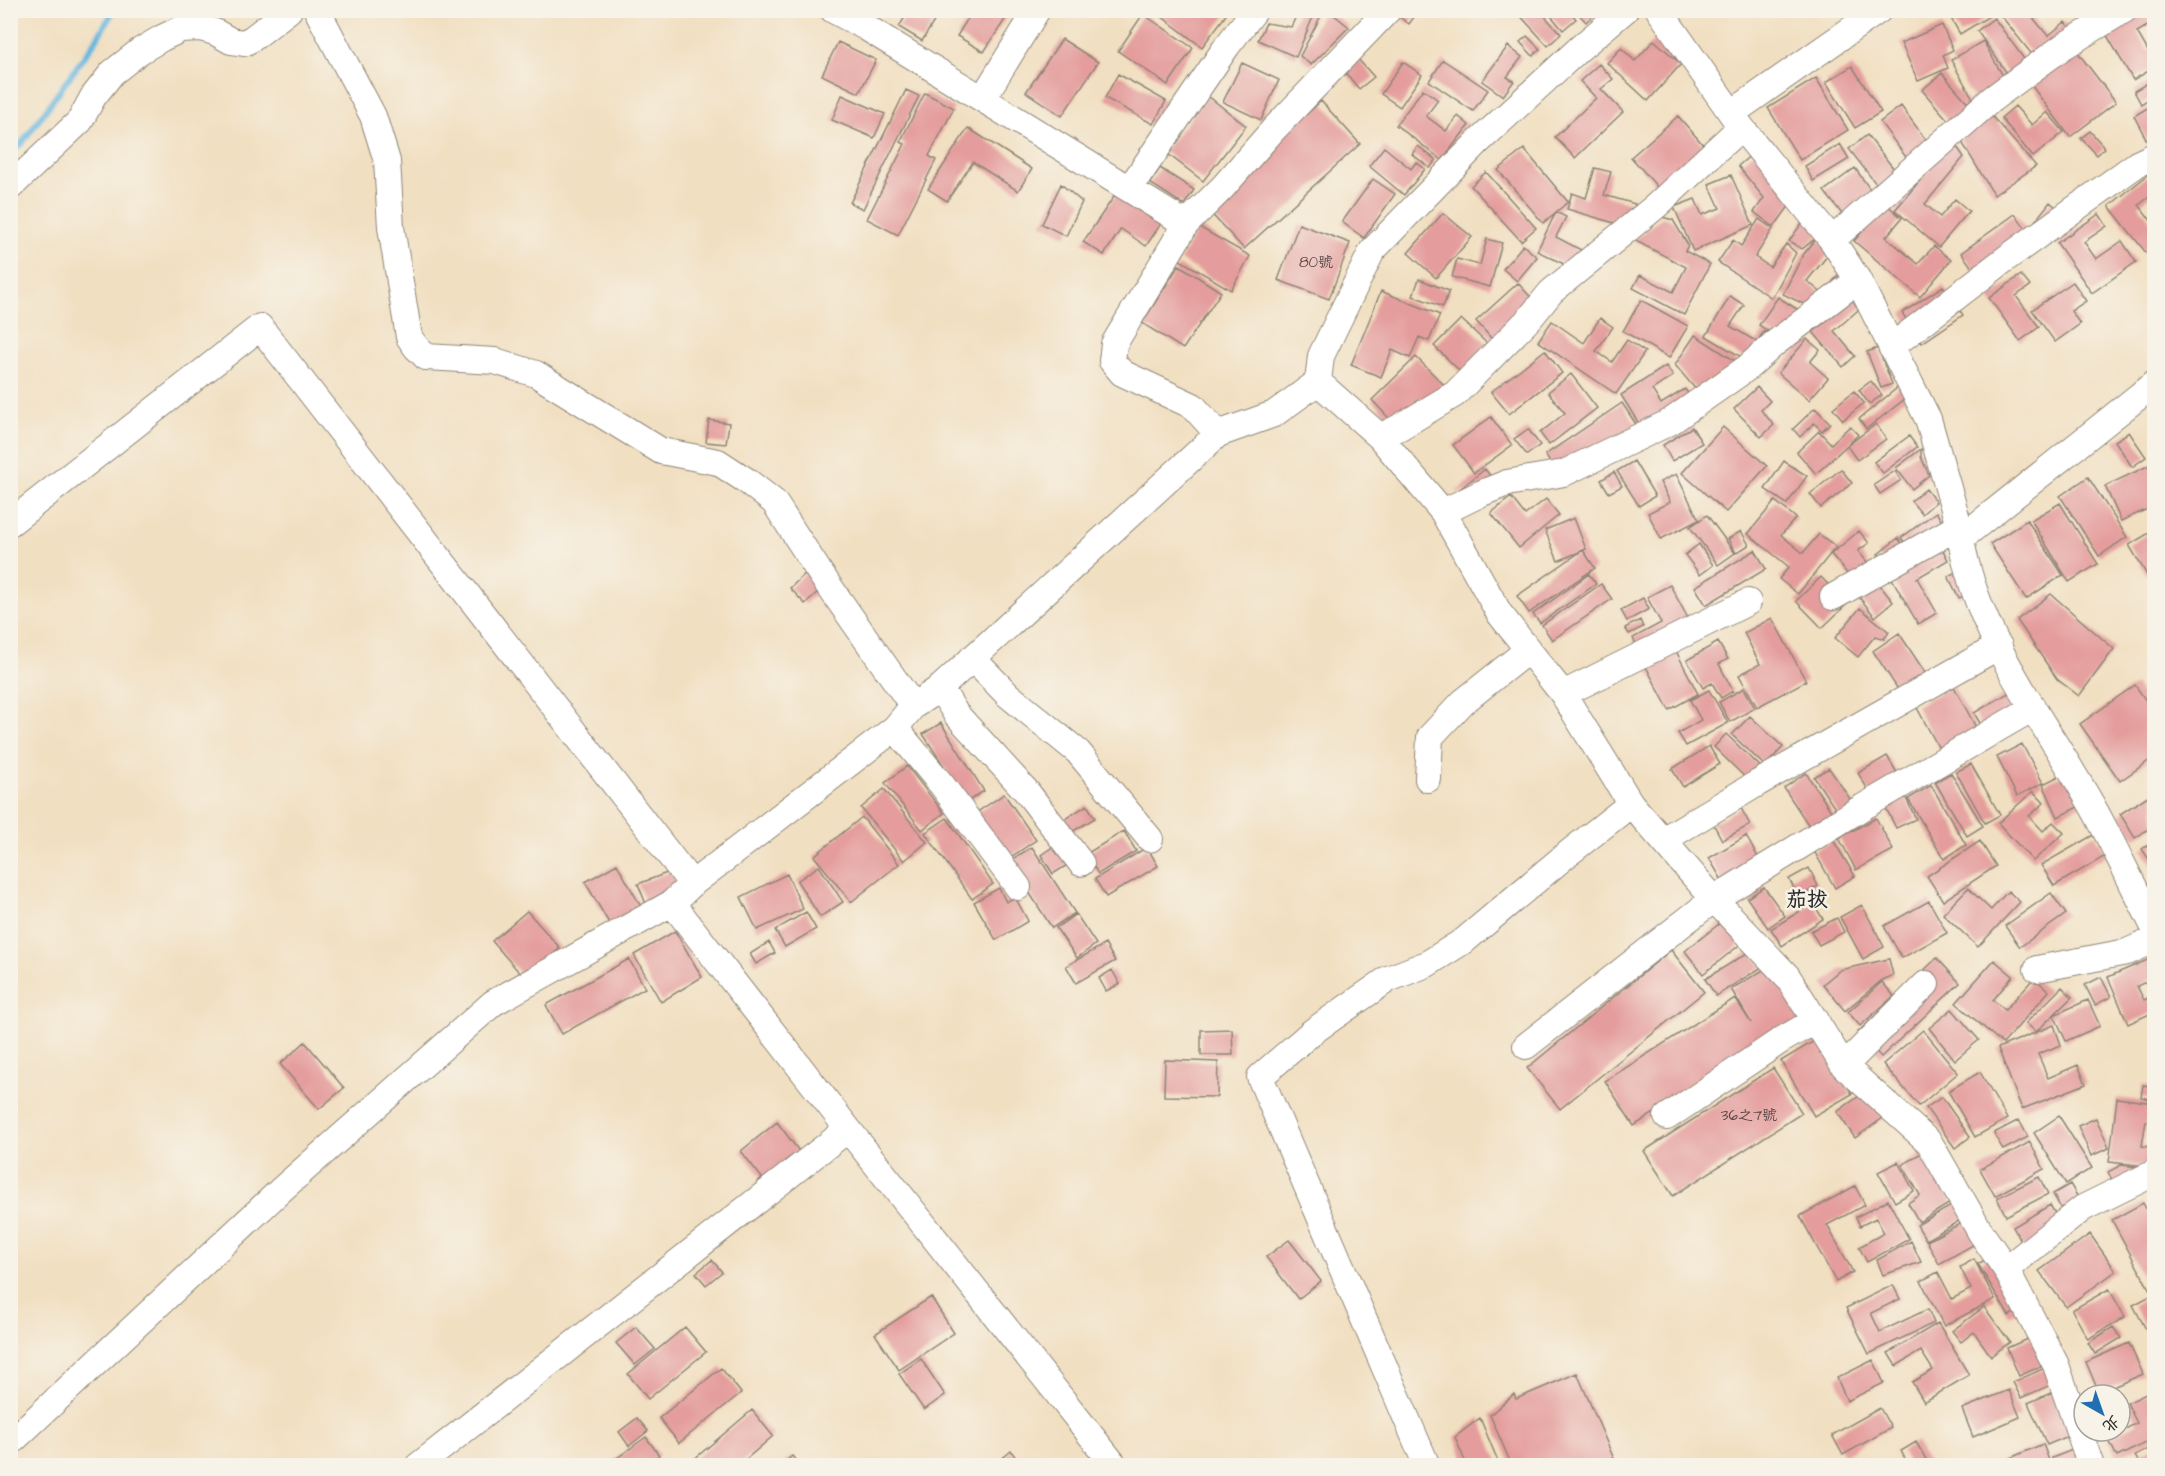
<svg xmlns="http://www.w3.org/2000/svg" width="2165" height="1476" viewBox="0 0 2165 1476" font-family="'Architects Daughter','LXGW WenKai TC',sans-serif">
	<rect width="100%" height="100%" fill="#f7f3e8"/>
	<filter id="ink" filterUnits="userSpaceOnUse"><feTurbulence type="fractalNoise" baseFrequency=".0167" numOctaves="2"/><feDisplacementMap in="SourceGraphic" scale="12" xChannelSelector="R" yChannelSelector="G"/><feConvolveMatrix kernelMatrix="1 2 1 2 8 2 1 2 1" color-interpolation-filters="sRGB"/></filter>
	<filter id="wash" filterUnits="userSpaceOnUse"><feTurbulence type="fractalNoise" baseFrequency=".008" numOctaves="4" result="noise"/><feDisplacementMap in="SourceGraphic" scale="24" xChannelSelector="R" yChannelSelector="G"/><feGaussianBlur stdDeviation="1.35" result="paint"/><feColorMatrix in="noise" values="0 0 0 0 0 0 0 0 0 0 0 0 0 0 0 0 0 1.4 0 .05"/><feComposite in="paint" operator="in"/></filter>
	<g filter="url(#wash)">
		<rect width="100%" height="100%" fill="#f1dfc1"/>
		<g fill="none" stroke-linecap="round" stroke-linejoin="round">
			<path stroke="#62b6de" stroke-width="6" d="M10,152L22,143L94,43L114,10"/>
		</g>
		<g id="blocks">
			<path fill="#e49d9c" d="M909,10H941L922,41L899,27Z
				M973,10H994L1006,18L984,52L957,36Z
				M1153,10H1219L1226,15L1202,47Z
				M1299,10H1316L1296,57L1258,40L1266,23L1291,27Z
				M1324,10H1328L1349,27L1311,65L1300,56Z
				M1390,10H1419L1409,24Z
				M1515,10H1539L1561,34L1548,46Z
				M1546,10H1569L1576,19L1563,30Z
				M1575,10H1599L1586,22Z
				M1946,10H1995L1996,12L1960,34Z
				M2000,10H2035L2030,14L2048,36L2065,22L2074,33L2038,62L1998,12Z
				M2130,10H2154V22L2137,32L2148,51L2154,48V68L2133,80L2102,27Z
				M1143,14L1193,48L1168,85L1118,51Z
				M1994,18L2030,67L2012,80L1977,31Z
				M1942,25L1953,50L1943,55L1948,68L1918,81L1901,43Z
				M1527,36L1540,49L1533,56L1520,42Z
				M1062,39L1098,62L1062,116L1026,92Z
				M1654,40L1681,64L1648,101L1607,63L1621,48L1635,61Z
				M1983,41L2007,83L1975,102L1951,60Z
				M838,42L876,60L859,93L822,75Z
				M1508,46L1522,57L1507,77L1514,81L1503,96L1482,81Z
				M2076,50L2116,102L2070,137L2031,85Z
				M1358,59L1374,77L1359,89L1344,71Z
				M1443,60L1488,90L1473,111L1429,81Z
				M1403,62L1422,75L1400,107L1381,94Z
				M1242,63L1279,80L1261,120L1223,102Z
				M1599,64L1613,79L1601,89L1623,112L1575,158L1555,137L1596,98L1580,81Z
				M1852,66L1881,112L1855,128L1826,82Z
				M1942,73L1975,111L1955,128L1922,90Z
				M1118,74L1166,101L1153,124L1105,98Z
				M1816,78L1848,130L1800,160L1768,108Z
				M2154,79V96L2141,104L2134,91Z
				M1423,89L1438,100L1426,116L1446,131L1458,116L1469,125L1442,160L1396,125Z
				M906,90L919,96L863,209L850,203Z
				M925,93L954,108L929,156L936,160L898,235L867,219L905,144L900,142Z
				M842,95L885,114L874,138L832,120Z
				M1208,96L1246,126L1203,181L1164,151Z
				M1321,101L1360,144L1244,249L1205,207Z
				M2154,104V154L2134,116Z
				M1901,106L1932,148L1911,164L1880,122Z
				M2015,106L2032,125L2047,112L2064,132L2033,157L2001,118Z
				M1989,113L2036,166L1994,195L1960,139Z
				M1678,116L1713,156L1666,197L1631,157Z
				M968,128L1032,169L1018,191L973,162L947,201L928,189Z
				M2090,131L2105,148L2097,155L2081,138Z
				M1867,135L1898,174L1880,189L1849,149Z
				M1953,141L1964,157L1925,204L1940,217L1955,199L1969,211L1939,247L1895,210Z
				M1840,144L1849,159L1813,181L1805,166Z
				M1418,146L1436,160L1430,168L1412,154Z
				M1384,147L1411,169L1416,162L1425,169L1404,195L1369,166Z
				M1760,147L1798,194L1774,227L1754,212L1764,198L1738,166Z
				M1524,149L1568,202L1543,223L1498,170Z
				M1160,168L1194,190L1184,205L1150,183Z
				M1595,168L1611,172L1604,195L1635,204L1628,227L1567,209L1572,193L1586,198Z
				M1855,168L1872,192L1842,214L1824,191Z
				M2154,170V193L2139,205L2152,222L2154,221V248L2147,254L2109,206Z
				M1486,172L1536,228L1521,241L1471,186Z
				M1731,175L1753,225L1693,251L1674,207L1695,199L1702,215L1720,208L1709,184Z
				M1373,179L1395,194L1364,238L1342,222Z
				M1061,184L1082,202L1066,236L1042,224Z
				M1117,192L1162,222L1146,246L1121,229L1104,255L1083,242Z
				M2050,202L2073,222L2053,234L2035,221Z
				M1886,204L1902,218L1886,237L1918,264L1934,246L1951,260L1920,297L1854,241Z
				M1556,212L1566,217L1556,237L1585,252L1576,270L1537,251Z
				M1443,213L1472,237L1436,278L1408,253Z
				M1809,213L1822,233L1802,249L1789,241Z
				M2015,214L2034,239L1980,278L1961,253Z
				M2099,214L2107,226L2084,242L2096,259L2122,241L2136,262L2092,293L2057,243Z
				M1662,217L1673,220L1688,245L1685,251L1710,264L1684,315L1633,288L1640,275L1673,292L1686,267L1634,240Z
				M1759,219L1773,229L1755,257L1770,267L1786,244L1796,253L1772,298L1718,262L1733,240L1741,246Z
				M1299,224L1350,243L1329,299L1278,280Z
				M1199,227L1250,256L1231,290L1180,260Z
				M1817,238L1832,250L1807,281L1823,294L1843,269L1849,283L1816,310L1783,294L1803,255Z
				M1487,239L1502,243L1490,287L1452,277L1457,259L1480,265Z
				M1523,245L1537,257L1517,281L1503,269Z
				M1179,265L1221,292L1183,349L1142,323Z
				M2021,275L2030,286L2016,296L2039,327L2020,341L1989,298Z
				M1419,279L1449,291L1443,307L1413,296Z
				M2073,282L2086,301L2071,311L2080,324L2055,342L2032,310Z
				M1518,283L1541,309L1499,347L1476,321Z
				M1943,286L1963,315L1922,343L1902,313Z
				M1381,291L1440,315L1429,341L1419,337L1410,358L1392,350L1381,377L1351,365Z
				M1856,295L1864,305L1834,331L1855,356L1843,367L1813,332Z
				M1730,296L1744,305L1730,326L1757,342L1764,331L1775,337L1758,367L1706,336Z
				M1778,297L1803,313L1784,342L1759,325Z
				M1641,300L1688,326L1669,358L1623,331Z
				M1600,318L1613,327L1596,351L1612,362L1627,340L1645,352L1616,394L1538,341L1552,321L1584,343Z
				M1461,319L1495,351L1468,379L1434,346Z
				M1695,335L1746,368L1703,398L1675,365Z
				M1807,339L1820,350L1810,362L1828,378L1809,400L1778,373Z
				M1878,348L1892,384L1881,388L1867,352Z
				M1545,350L1562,373L1509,414L1491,392Z
				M1416,357L1445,386L1400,430L1372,400Z
				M1666,366L1673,376L1652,390L1661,404L1685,389L1693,401L1644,432L1621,395Z
				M1571,374L1597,408L1549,445L1540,433L1565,413L1548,392Z
				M1871,381L1882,395L1869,404L1859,390Z
				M1902,384L1910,395L1866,429L1859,419Z
				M1757,387L1770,401L1761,410L1774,425L1761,437L1734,409Z
				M1854,391L1864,403L1843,420L1833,408Z
				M1622,403L1640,430L1556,471L1545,455Z
				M1815,408L1830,423L1822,431L1814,423L1800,437L1793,429Z
				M1491,417L1512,445L1474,473L1453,445Z
				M709,420L729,423L726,444L706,442Z
				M1876,424L1886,439L1857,460L1847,446Z
				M1850,426L1858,435L1816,474L1797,452L1819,431L1831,444Z
				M1692,427L1702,443L1672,461L1663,445Z
				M1723,427L1767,466L1726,512L1682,473Z
				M1528,429L1540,445L1527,455L1514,439Z
				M2129,432L2146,457L2132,467L2115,441Z
				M1909,436L1917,447L1883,473L1874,462Z
				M1921,449V457L1929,475L1912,489L1896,468Z
				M1634,461L1655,496L1639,506L1617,471Z
				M1784,461L1807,476L1787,504L1765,489Z
				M2154,463V506L2121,521L2105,486Z
				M1485,469L1498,486L1456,492Z
				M1841,469L1852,483L1821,508L1810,494Z
				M1895,471L1901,480L1880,494L1874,485Z
				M1614,472L1622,486L1609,493L1601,480Z
				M1676,474L1699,520L1661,539L1648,513L1670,502L1660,482Z
				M2088,477L2127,537L2099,556L2060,496Z
				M1926,489L1936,502L1922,514L1911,501Z
				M1511,497L1525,515L1546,499L1559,515L1519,548L1491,513Z
				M1775,501L1796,518L1781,535L1803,553L1819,534L1836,547L1798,594L1779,579L1789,567L1748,534Z
				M2060,503L2098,564L2069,582L2031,520Z
				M1936,512L1943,523L1910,550L1901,538Z
				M1707,515L1735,553L1718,565L1690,527Z
				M1574,518L1586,549L1558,561L1545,530Z
				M2027,520L2063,575L2026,599L1990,544Z
				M2154,530V587L2129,545Z
				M1741,531L1749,545L1736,553L1728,539Z
				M1859,531L1869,543L1858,551L1872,568L1854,582L1831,554Z
				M1898,538L1906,549L1887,564L1878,554Z
				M1699,544L1713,565L1700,575L1685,555Z
				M1941,546L1948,560L1917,578L1937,613L1918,624L1890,575Z
				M1583,550L1595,568L1529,613L1517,596Z
				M1755,550L1766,569L1706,605L1695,587Z
				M1968,566L1980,588L1959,598L1948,576Z
				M808,571L824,586L805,604L790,588Z
				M1589,574L1596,584L1540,623L1533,614Z
				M1821,577L1847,604L1822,628L1796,601Z
				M1878,583L1893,602L1875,617L1859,597Z
				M1601,584L1612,599L1552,640L1542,625Z
				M1670,585L1691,624L1640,652L1633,638L1661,623L1647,597Z
				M2051,594L2114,649L2079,696L2057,679L2017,620Z
				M1643,598L1649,609L1627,621L1621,610Z
				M1860,608L1889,632L1884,639L1875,636L1858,657L1835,638Z
				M1772,618L1806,681L1757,707L1739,675L1760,664L1744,633Z
				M1640,620L1643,627L1629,634L1625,628Z
				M1899,633L1928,677L1901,694L1873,651Z
				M1718,642L1728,659L1719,664L1733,691L1721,698L1712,683L1703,688L1687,660Z
				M1673,645L1698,694L1669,710L1643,661Z
				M2154,672V684L2148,677Z
				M1953,685L1978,731L1941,752L1916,706Z
				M2022,685L2032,702L1984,730L1974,713Z
				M2135,685L2154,712V757L2120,781L2080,724Z
				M1744,688L1755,708L1730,722L1719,702Z
				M1709,690L1728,723L1686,746L1678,733L1701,720L1690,700Z
				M1750,716L1783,747L1765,766L1732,735Z
				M941,723L984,791L967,802L923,734Z
				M1726,734L1765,771L1752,784L1714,747Z
				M2022,744L2043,783L2017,796L1997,757Z
				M1709,746L1720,764L1683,787L1672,769Z
				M1887,756L1902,781L1873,798L1858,773Z
				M1971,764L2000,815L1985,823L1956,772Z
				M907,766L944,813L922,830L885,783Z
				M1829,768L1855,806L1840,816L1814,777Z
				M2067,772L2082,805L2058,817L2043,784Z
				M1806,773L1835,817L1813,832L1784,788Z
				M1951,773L1983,826L1967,836L1935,782Z
				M1931,785L1966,845L1944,859L1908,799Z
				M884,789L927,842L904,861L861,808Z
				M2033,791L2044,803L2029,816L2043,831L2053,822L2064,833L2033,861L1998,823Z
				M2154,792V825L2135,838L2120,814Z
				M1004,794L1036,840L1005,861L973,815Z
				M1904,794L1916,819L1896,828L1884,804Z
				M1087,805L1095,818L1067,835L1060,822Z
				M1741,808L1750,825L1722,840L1713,823Z
				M862,817L899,864L851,902L814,856Z
				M947,818L993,884L972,899L925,833Z
				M1876,818L1893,850L1856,870L1839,838Z
				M1124,831L1136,851L1098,874L1086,854Z
				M2095,834L2107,855L2054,886L2041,865Z
				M1746,836L1760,861L1723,882L1709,858Z
				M1833,840L1855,876L1835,888L1814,851Z
				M1980,841L1996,866L1943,901L1927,876Z
				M2154,841V867L2142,849Z
				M1060,842L1072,862L1053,874L1041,855Z
				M1032,847L1075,913L1052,928L1009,861Z
				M1147,847L1158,866L1106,897L1095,879Z
				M617,864L644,912L613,930L585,882Z
				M819,866L843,902L820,917L797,881Z
				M1809,868L1818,886L1799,897L1789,879Z
				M672,871L679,891L646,904L638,884Z
				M787,874L803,909L757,930L741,897Z
				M1764,887L1785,916L1768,928L1747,898Z
				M999,888L1006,902L1015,897L1028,921L996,940L974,902Z
				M1968,888L1991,910L2008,891L2020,902L1978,947L1943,914Z
				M2051,893L2066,914L2020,947L2005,926Z
				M1929,901L1947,933L1902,958L1884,926Z
				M1813,903L1823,919L1782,946L1771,929Z
				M1862,905L1884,947L1863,959L1840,917Z
				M527,911L560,948L525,979L492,941Z
				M806,912L816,929L785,947L775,930Z
				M1076,914L1096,944L1077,958L1056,928Z
				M1837,918L1844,932L1819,945L1811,931Z
				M1724,920L1742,943L1703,974L1685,951Z
				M675,931L702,977L661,1002L634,955Z
				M769,942L775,953L756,964L750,954Z
				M1105,944L1115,961L1076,983L1066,966Z
				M1671,950L1704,992L1560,1109L1527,1068Z
				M1752,950L1762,967L1716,996L1705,979Z
				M1937,958L1960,983L1881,1057L1858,1032Z
				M2152,958L2154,965V978L2137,986L2144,1000L2154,995V1012L2128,1024L2108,977Z
				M629,959L645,988L562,1034L546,1005Z
				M1889,959L1893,975L1881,981L1845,1011L1823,984L1840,970Z
				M1994,960L2013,976L1993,1000L2005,1010L2034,978L2049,991L2003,1044L1956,1003Z
				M1770,966L1803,1022L1764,1043L1634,1126L1605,1081L1735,998L1751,1023L1731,989Z
				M1112,970L1120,984L1106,991L1099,978Z
				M2101,977L2111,997L2095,1005L2085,985Z
				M1882,982L1894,996L1860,1026L1848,1012Z
				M2062,987L2072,997L2036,1032L2026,1023Z
				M2088,1000L2100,1026L2066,1041L2054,1015Z
				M1952,1009L1979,1040L1955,1060L1929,1028Z
				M2054,1025L2061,1045L2038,1054L2048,1078L2078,1065L2086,1084L2022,1109L1998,1048Z
				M1232,1029L1233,1055H1201V1030Z
				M1923,1030L1958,1073L1919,1106L1883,1064Z
				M1819,1038L1852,1094L1814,1116L1781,1061Z
				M305,1042L344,1088L319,1109L280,1064Z
				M1165,1060L1218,1062L1217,1097L1164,1096Z
				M1773,1068L1802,1113L1673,1196L1644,1151Z
				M1980,1072L2007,1119L1975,1137L1948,1091Z
				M2143,1085L2154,1087V1100L2141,1097Z
				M1869,1089L1887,1115L1855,1138L1837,1112Z
				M1942,1097L1970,1137L1955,1148L1926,1108Z
				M2117,1098L2154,1103V1122L2146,1121L2142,1146L2154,1147V1167L2109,1162Z
				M2059,1116L2092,1168L2066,1184L2034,1133Z
				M2096,1118L2109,1148L2091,1156L2078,1126Z
				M2019,1120L2028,1137L2003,1150L1994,1133Z
				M777,1122L799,1151L785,1161L791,1170L764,1191L757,1182L762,1178L741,1151Z
				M2030,1142L2044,1169L1995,1196L1980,1169Z
				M1921,1153L1952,1202L1919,1222L1908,1203L1920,1195L1902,1165Z
				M1898,1162L1914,1191L1895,1202L1878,1172Z
				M2121,1165L2154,1169L2118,1192L2108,1172Z
				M2039,1177L2048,1194L2006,1216L1997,1198Z
				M2070,1184L2089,1216L2071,1226L2053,1194Z
				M1855,1186L1865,1205L1827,1225L1853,1272L1836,1282L1800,1216Z
				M1888,1200L1909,1239L1867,1262L1859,1247L1884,1233L1876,1218L1860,1226L1856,1217Z
				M2154,1201V1215L2148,1204Z
				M1958,1202L1966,1217L1926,1240L1917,1225Z
				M2143,1203L2154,1224V1293L2152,1294L2112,1220Z
				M2050,1205L2062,1225L2024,1247L2013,1227Z
				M1971,1218L1982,1240L1939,1264L1927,1241Z
				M2090,1234L2116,1271L2066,1307L2039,1271Z
				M1289,1240L1321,1281L1298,1299L1266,1257Z
				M1911,1241L1921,1262L1883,1275L1877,1260Z
				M1998,1252L2029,1304L2009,1316L1978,1264Z
				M1974,1259L1995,1299L1944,1326L1921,1281L1938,1272L1952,1299L1971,1289L1960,1267Z
				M712,1260L722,1272L706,1285L696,1273Z
				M1893,1285L1900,1299L1871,1313L1880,1332L1928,1309L1934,1323L1869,1354L1846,1308Z
				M2109,1289L2125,1317L2088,1339L2072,1310Z
				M2154,1294V1327L2147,1331L2133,1305Z
				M931,1297L954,1333L899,1370L875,1334Z
				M1984,1307L2010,1342L1991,1356L1974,1332L1961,1342L1952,1331Z
				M1938,1323L1969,1375L1924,1402L1912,1382L1933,1370L1921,1351L1896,1366L1888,1353Z
				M636,1327L655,1349L635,1365L616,1343Z
				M685,1327L706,1352L648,1399L628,1374Z
				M2113,1327L2121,1338L2095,1354L2088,1343Z
				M2043,1332L2055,1360L2019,1376L2007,1348Z
				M2129,1343L2143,1374L2099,1393L2086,1362Z
				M921,1359L945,1395L924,1410L899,1374Z
				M1873,1360L1884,1383L1847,1401L1837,1378Z
				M2054,1364L2062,1380L2021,1398L2013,1382Z
				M721,1368L741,1393L679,1443L659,1418Z
				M1577,1373L1617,1466H1512L1490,1415L1514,1394L1516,1399Z
				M2062,1388L2080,1431L2047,1445L2028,1403Z
				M2009,1390L2020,1417L1973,1437L1962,1409Z
				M2148,1393L2154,1407V1439L2117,1457L2108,1438L2137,1423L2127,1403Z
				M1880,1408L1891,1428L1843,1455L1832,1435Z
				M752,1410L773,1436L738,1466H686Z
				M637,1418L648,1431L629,1446L619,1432Z
				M1480,1418L1500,1466H1467L1455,1437Z
				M646,1437L659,1455L644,1466H606Z
				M1916,1442L1930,1466H1909L1901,1451Z
				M2043,1444L2051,1466H2005L2003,1461Z
				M2085,1445L2091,1466H2055L2052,1458Z
				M2154,1446V1466H2141L2135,1456Z
				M1011,1451L1022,1466H993Z
				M792,1456L801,1466H780Z"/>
		</g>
	</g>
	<g filter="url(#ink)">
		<use href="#blocks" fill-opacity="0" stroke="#8e8576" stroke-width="1.5"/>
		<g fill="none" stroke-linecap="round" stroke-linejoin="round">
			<defs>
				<path id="minor" d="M317,10L373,116L387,161L391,227L409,337L416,347L426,357L495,361L536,374L661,451L718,462L747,481L774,502L822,576L913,706
					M833,10L867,28L1186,224
					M1659,10L1741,127L1832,240L1858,280L1928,419L1959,526C1960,541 1964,555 1968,570C1991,655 2051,732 2094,809C2115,847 2134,888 2154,927
					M983,98L1037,10
					M1732,113L1879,10
					M10,187L80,121L93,97L112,73L140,51L162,38L181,29L200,28L215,32L231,41L244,43L253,38L289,10
					M1130,188L1227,46L1255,10
					M1832,240L1992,99L2064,46L2124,10
					M1891,347L2008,257L2137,164L2154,156
					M1318,382L1380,437L1443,512L1499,613L1563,694L1631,804L1714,899L1787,976L1844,1066L1929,1142L1981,1233L2006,1269L2056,1365L2091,1466
					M1218,434L1193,406L1122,373L1112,361L1114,344L1186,224L1223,187L1273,130L1388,10
					M1380,437L1400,427L1455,394L1530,318L1551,292L1656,206L1741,127
					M1443,512L1482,493L1507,483L1564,473L1670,422L1747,368L1775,343L1858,280
					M10,523L260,327L692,884
					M1960,539L2154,384
					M1833,597L1959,526
					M972,658L1008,695L1078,752L1150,839
					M940,688L956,714L1027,792L1081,863
					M1563,694L1748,602
					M895,728L942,785L1018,887
					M1428,779L1430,737L1463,702L1528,650
					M1663,840L1758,783L1999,646
					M672,903L848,1129L1115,1466
					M2037,969L2127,952L2154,940
					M1526,1046L1714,899L1863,807L2033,708
					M1844,1066L1926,984
					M1667,1117L1780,1041L1816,1020
					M2006,1269L2083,1208L2154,1173
					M10,1443L282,1189L493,1003L672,903L692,884L895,728L913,706L940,688L1218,434L1274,414L1318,382L1321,356L1372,251L1478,142L1580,48L1625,10
					M418,1466L848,1129
					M1427,1466L1260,1077L1312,1032L1388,979L1427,964L1465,940L1565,856L1631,804"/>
			</defs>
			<use href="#minor" stroke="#8e8576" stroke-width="28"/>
			<use href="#minor" stroke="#fff" stroke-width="26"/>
		</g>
	</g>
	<g text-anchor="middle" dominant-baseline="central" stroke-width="5" stroke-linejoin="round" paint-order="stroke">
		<g font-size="15" fill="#594847">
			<text x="1316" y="262">80號</text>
			<text x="1749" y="1115">36之7號</text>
		</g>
		<g font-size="21" font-weight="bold" fill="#2b2b2b" stroke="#f7f3e8">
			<text x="1807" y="899">茄拔</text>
		</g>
	</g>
	<rect width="2165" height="1476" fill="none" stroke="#f7f3e8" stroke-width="36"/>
	<g transform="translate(2102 1413) rotate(140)"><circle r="28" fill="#f7f3e8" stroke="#a5a39c" stroke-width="1.5"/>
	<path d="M0-4.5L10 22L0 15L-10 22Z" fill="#1f6fb2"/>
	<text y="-9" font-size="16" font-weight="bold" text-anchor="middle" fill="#2b2b2b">北</text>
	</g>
</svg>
